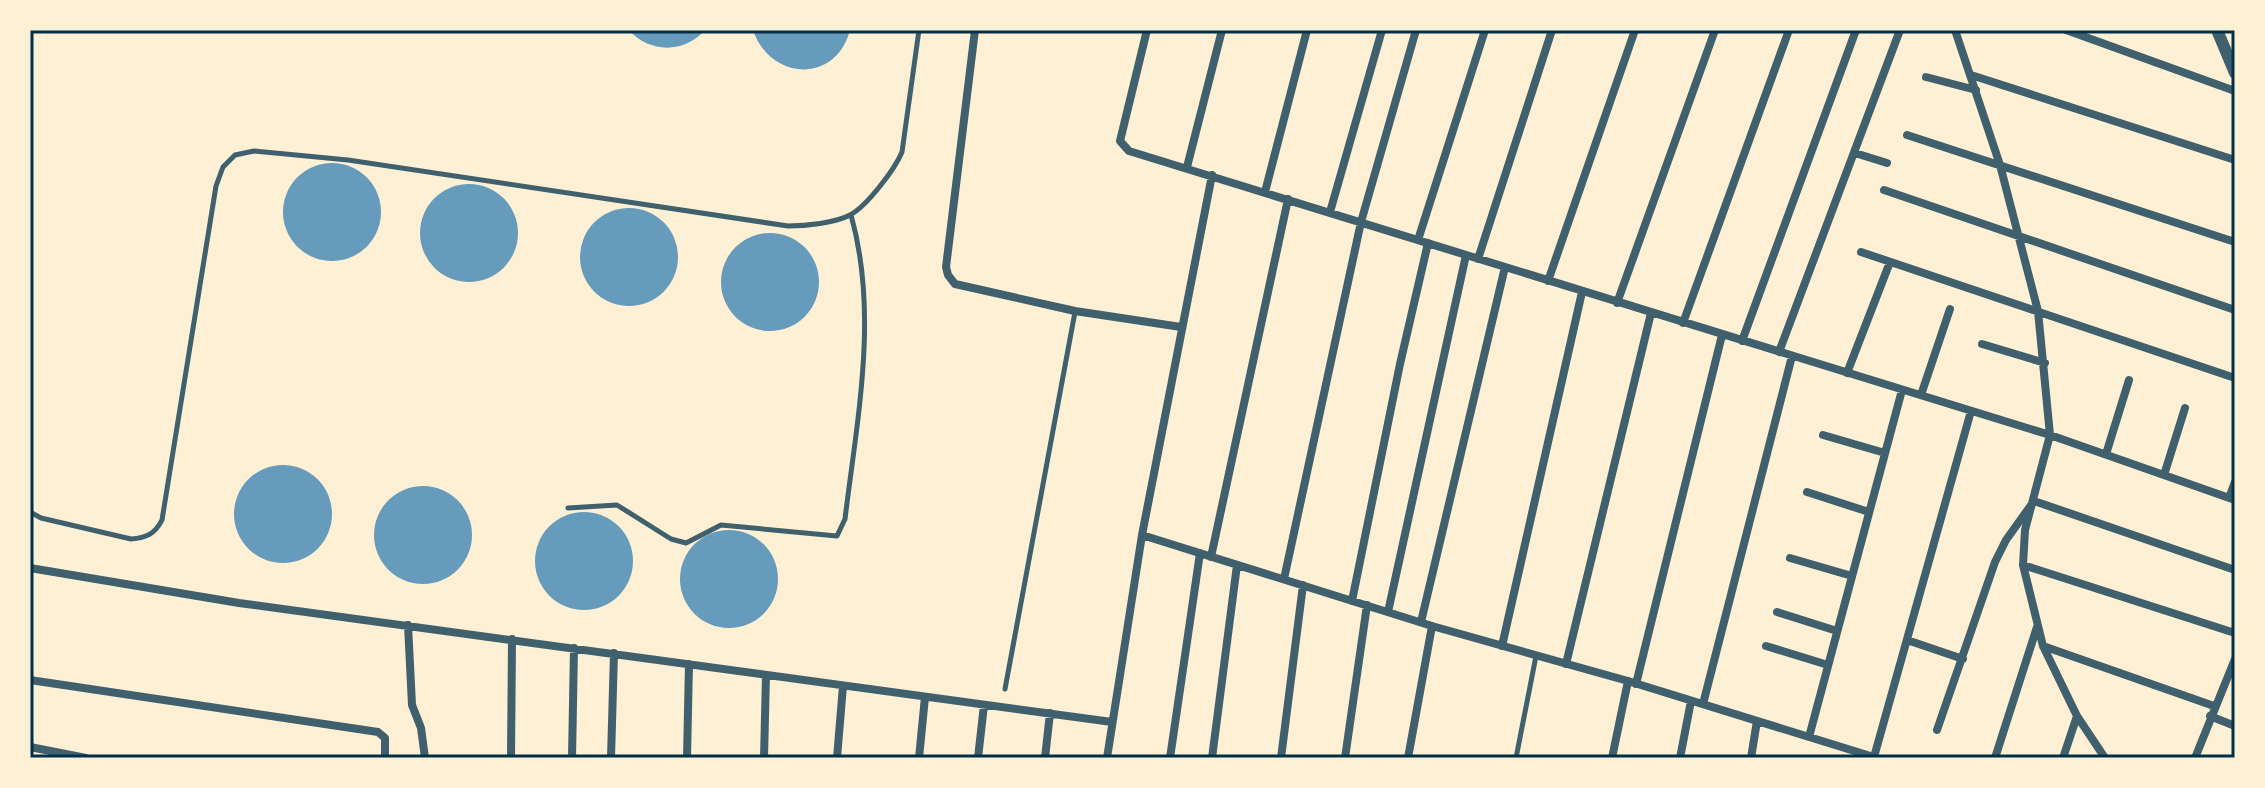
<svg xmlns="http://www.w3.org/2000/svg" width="2265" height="788" viewBox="0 0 2265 788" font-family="'Roboto Condensed',sans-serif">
	<rect width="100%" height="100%" fill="#fdf0d5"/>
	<path fill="#669bbc" d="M629,30H705C684,54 649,53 629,30Z
		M753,30H850C836,84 770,81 753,30Z
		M283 212a49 49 0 1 1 98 0a49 49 0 1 1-98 0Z
		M420 233a49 49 0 1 1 98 0a49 49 0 1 1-98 0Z
		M580 257a49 49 0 1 1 98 0a49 49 0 1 1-98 0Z
		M721 282a49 49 0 1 1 98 0a49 49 0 1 1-98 0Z
		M234 514a49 49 0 1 1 98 0a49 49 0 1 1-98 0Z
		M374 535a49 49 0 1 1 98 0a49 49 0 1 1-98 0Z
		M535 561a49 49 0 1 1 98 0a49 49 0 1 1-98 0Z
		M680 579a49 49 0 1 1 98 0a49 49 0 1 1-98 0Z"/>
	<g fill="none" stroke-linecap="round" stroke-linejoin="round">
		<path stroke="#3f606c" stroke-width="5" d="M568,508L617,505L671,539L686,543L721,525L837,536L845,519C857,419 879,314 851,215
			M30,512L41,518L131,539C146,538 155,534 162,520L216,186L223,167L235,155L254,151L348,160L788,226C806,226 835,223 850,215C867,206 895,169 902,152L919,30
			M1005,689L1075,312
			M1516,758L1536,656"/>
		<path stroke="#3f606c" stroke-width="8" d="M975,30L946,267L948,275L955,284L1075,311L1181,327
			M1147,30L1120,141L1129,151L2050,435L2235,500
			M1955,30L2000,165L2038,311L2050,435L2025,530L2023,565L2043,646L2077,716L2105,758
			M2066,30L2235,91
			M1971,75L2235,160
			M1926,77L1976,90
			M1907,135L2235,242
			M1855,153L1887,163
			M1187,167L1222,30
			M1884,190L2235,310
			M1265,192L1307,30
			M1330,212L1382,30
			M1418,240L1485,30
			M1861,252L2235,378
			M1478,259L1552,30
			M1548,281L1635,30
			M1617,303L1715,30
			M1683,323L1789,30
			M1742,341L1856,30
			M1982,344L2045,363
			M1779,352L1900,30
			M1847,373L1890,262
			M1921,395L1950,309
			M1823,435L1885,453
			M2106,454L2129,380
			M2164,475L2185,408
			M1807,492L1869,512
			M2229,498L2235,482
			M1142,535L1432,626L1628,681L1877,758
			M1211,557L1288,199
			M1790,558L1852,576
			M2023,565L2235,633
			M30,568L239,603L1112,722
			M1284,579L1361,222L1416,30
			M1352,601L1400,364L1428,243
			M1388,612L1466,255
			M1777,612L1837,631
			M1421,622L1505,267
			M408,625L412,705L421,728L425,758
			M1907,640L1963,659
			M1502,646L1582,292
			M1766,646L1828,665
			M2043,646L2214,706
			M1566,664L1651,313
			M30,680L378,732L385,738V758
			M1636,684L1722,335
			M1703,704L1792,356
			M2210,716L2235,726
			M1937,730L1995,562L2006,540L2034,501L2235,570
			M1809,737L1902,390
			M30,747L86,758
			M1874,757L1971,411
			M511,758L512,639
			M572,758L574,648
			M611,758L614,653
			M687,758L689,664
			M764,758L766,675
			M837,758L843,686
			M919,758L925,697
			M978,758L984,705
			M1045,758L1050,713
			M1107,758L1142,535L1212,175
			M1170,758L1200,553
			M1212,758L1237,565
			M1281,758L1303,585
			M1345,758L1367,605
			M1408,758L1432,626
			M1612,758L1628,681
			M1680,758L1691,701
			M1751,758L1757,721
			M1995,758L2037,627
			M2063,758L2077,716
			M2195,758L2235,659"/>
		<path stroke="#3f606c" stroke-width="12" d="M2217,30L2235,73"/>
	</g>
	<rect width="2265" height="788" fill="none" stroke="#fdf0d5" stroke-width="64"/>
	<rect x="32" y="32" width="2201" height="724" fill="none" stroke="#003049" stroke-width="3"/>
</svg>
